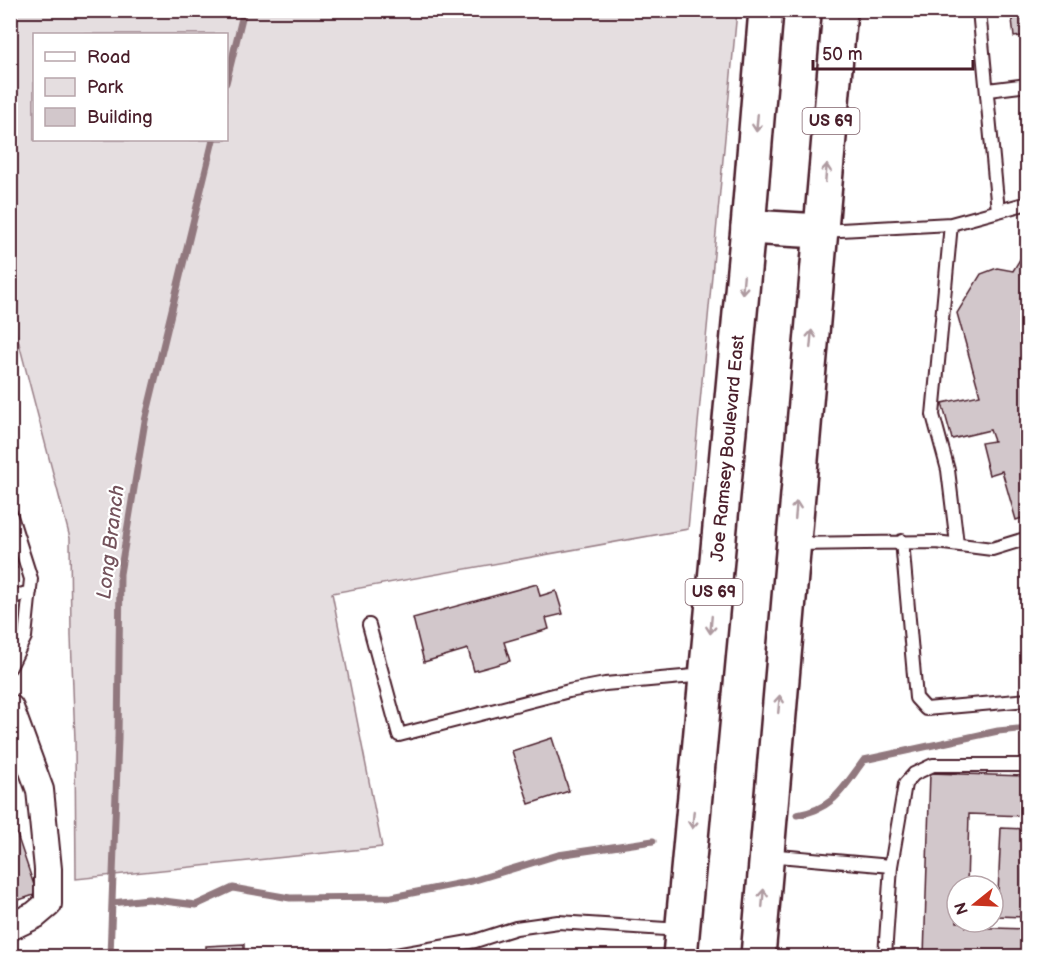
<svg xmlns="http://www.w3.org/2000/svg" width="1038" height="967" viewBox="0 0 1038 967" font-family="'Balsamiq Sans',sans-serif">
	<rect width="100%" height="100%" fill="#fff"/>
	<filter id="ink" filterUnits="userSpaceOnUse"><feTurbulence type="fractalNoise" baseFrequency=".0167" numOctaves="2"/><feDisplacementMap in="SourceGraphic" scale="12" xChannelSelector="R" yChannelSelector="G"/><feConvolveMatrix kernelMatrix="1 2 1 2 8 2 1 2 1" color-interpolation-filters="sRGB"/></filter>
	<g filter="url(#ink)">
		<path fill="#e5dee0" stroke="#987e86" stroke-width="1.5" fill-rule="evenodd" d="M10,11H737L688,529L332,593L382,847L76,879L75,740L71,636L70,538L11,313ZM34,34H226V140H34Z"/>
		<g fill="none" stroke-linecap="round" stroke-linejoin="round">
			<path stroke="#91787e" stroke-width="7" d="M226,83L244,10
				M797,815C834,809 843,788 864,760L998,731L1028,728
				M112,903L148,899L196,905L233,888L290,898L392,897L472,881L558,855L653,841
				M110,956L118,739L120,574L145,421L213,140"/>
		</g>
		<path fill="#d2c7cb" stroke="#4a1f2b" stroke-width="1.5" d="M1011,10H1028V35L1014,37Z
			M1028,246V516L1016,520L1002,471L989,475L981,443L994,441L990,430L952,439L942,403L980,395L957,313L981,274L997,268L1013,271Z
			M10,551L17,568L10,570Z
			M537,584L540,596L556,591L563,614L546,618L549,629L504,642L510,661L474,671L468,649L424,662L413,618Z
			M552,738L569,791L529,804L512,751Z
			M930,773L1028,776V816L969,814L967,886H957V922H966V927L1027,929V956H924Z
			M10,814L37,894L10,903Z
			M1001,828L1028,829V917L997,916Z
			M244,944V956H206V946Z"/>
		<g fill="none" stroke-linecap="round" stroke-linejoin="round">
			<defs>
				<path id="lane" d="M979,10L998,211
					M988,90L1028,85
					M951,224L933,415L948,470L957,544
					M822,231L951,224L1028,203
					M10,513L31,579L25,637L10,667
					M902,541L916,698L926,709L1028,700
					M794,544L936,542L992,549L1028,538
					M10,598L30,592
					M369,625L399,735L569,691L605,684L705,675
					M767,855L891,866L885,956
					M891,866L905,784L914,774L933,765H1028
					M390,956L475,941L516,928L558,922L681,930"/>
				<path id="street" d="M10,708L40,790L48,869V904L35,915L10,927"/>
				<g id="highway">
					<path d="M748,227L821,231"/>
					<path id="s1" d="M680,956L748,227L766,10"/>
					<path d="M758,956L840,10"/>
				</g>
			</defs>
			<use href="#lane" stroke="#4a1f2b" stroke-width="16"/>
			<use href="#street" stroke="#4a1f2b" stroke-width="30"/>
			<use href="#highway" stroke="#4a1f2b" stroke-width="38"/>
			<use href="#lane" stroke="#fff" stroke-width="12"/>
			<use href="#street" stroke="#fff" stroke-width="26"/>
			<use href="#highway" stroke="#fff" stroke-width="33"/>
		</g>
		<defs><path id="oneway-shaft" d="M-6 0H5M1.5-3L5.5 0L1.5 3" fill="none" stroke-width="1.6" stroke-linecap="round" stroke-linejoin="round" transform="scale(1.5)"/></defs>
		<g stroke="#ae9aa0">
			<use href="#oneway-shaft" transform="translate(757 123) rotate(95)"/>
			<use href="#oneway-shaft" transform="translate(826 173) rotate(-85)"/>
			<use href="#oneway-shaft" transform="translate(743 285) rotate(95)"/>
			<use href="#oneway-shaft" transform="translate(811 339) rotate(-85)"/>
			<use href="#oneway-shaft" transform="translate(796 510) rotate(-85)"/>
			<use href="#oneway-shaft" transform="translate(711 625) rotate(95)"/>
			<use href="#oneway-shaft" transform="translate(779 704) rotate(-85)"/>
			<use href="#oneway-shaft" transform="translate(693 820) rotate(95)"/>
			<use href="#oneway-shaft" transform="translate(763 898) rotate(-85)"/>
		</g>
	</g>
	<g text-anchor="middle" dominant-baseline="central" stroke-width="4.5" stroke-linejoin="round" paint-order="stroke">
		<g fill="#fff" stroke="#80626b" stroke-width="1.5">
			<rect x="802.5" y="108" width="57" height="26" rx="4.5"/>
			<rect x="685.5" y="579" width="57" height="26" rx="4.5"/>
		</g>
		<g font-size="16" font-weight="bold" fill="#4a1f2b">
			<text x="831" y="121">US 69</text>
			<text x="714" y="592">US 69</text>
		</g>
		<g font-size="18" fill="#4a1f2b" stroke="#fff">
			<text stroke="none"><textPath href="#s1" startOffset="510">Joe Ramsey Boulevard East</textPath></text>
		</g>
		<g font-size="20" font-style="italic" fill="#74535c" stroke="#fff">
			<text transform="translate(111 542) rotate(-83)">Long Branch</text>
		</g>
	</g>
	<rect width="1038" height="967" fill="none" stroke="#fff" stroke-width="36"/>
	<rect x="18" y="18" width="1002" height="931" fill="none" stroke="#4a1f2b" stroke-width="2" filter="url(#ink)"/>
	<rect x="33" y="33" width="195" height="108" fill="#ffffff" stroke="#b7a5aa" stroke-width="1.5"/>
	<rect x="45" y="52" width="30" height="9" fill="#ffffff" stroke="#b7a5aa" stroke-width="1.5"/>
	<text x="87" y="63" font-size="18" fill="#4a1f2b">Road</text>
	<rect x="45" y="78" width="30" height="18" fill="#e5dee0" stroke="#b7a5aa" stroke-width="1.5"/>
	<text x="87" y="93" font-size="18" fill="#4a1f2b">Park</text>
	<rect x="45" y="108" width="30" height="18" fill="#d2c7cb" stroke="#b7a5aa" stroke-width="1.5"/>
	<text x="87" y="123" font-size="18" fill="#4a1f2b">Building</text>
	<g transform="translate(975 904) rotate(252)"><circle r="28" fill="#ffffff" stroke="#b7a5aa" stroke-width="1.5"/>
	<path d="M0-4.5L10 22L0 15L-10 22Z" fill="#c8321e"/>
	<text y="-9" font-size="16" font-weight="bold" text-anchor="middle" fill="#4a1f2b">N</text>
	</g>
	<path d="M813 60v9h160v-9" fill="none" stroke="#4a1f2b" stroke-width="3"/>
	<text x="822" y="60" font-size="18" fill="#4a1f2b" stroke="#ffffff" stroke-width="4.5" paint-order="stroke">50 m</text>
</svg>
